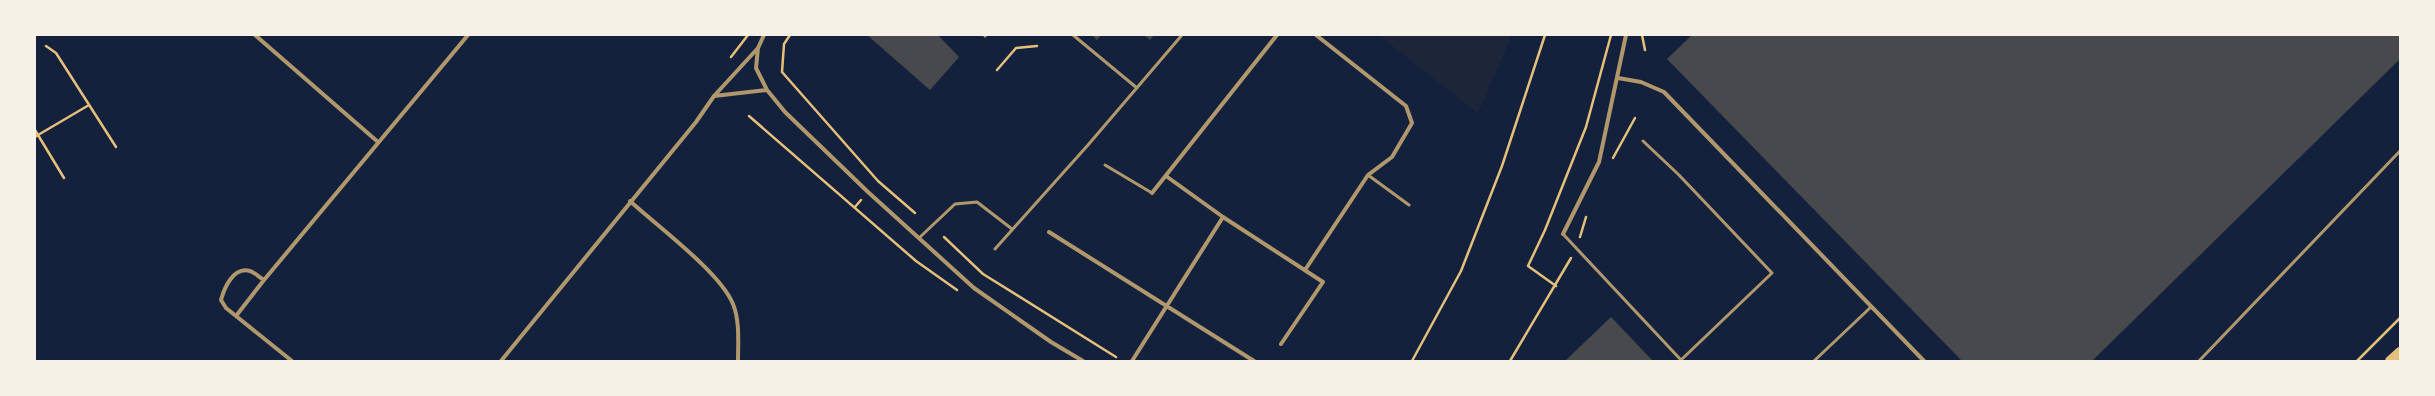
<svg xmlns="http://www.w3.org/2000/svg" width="2435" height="396" viewBox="0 0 2435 396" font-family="Merriweather,serif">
	<rect width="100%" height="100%" fill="#14213d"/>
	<path fill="#1d2539" d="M1378,35H1512L1478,113Z"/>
	<path fill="#48494c" d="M867,35H938L959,57L930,90Z
		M1092,35H1101L1097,40Z
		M1144,35H1154L1150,40Z
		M1692,35H2400V59L2092,361H1962L1667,59Z
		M1611,317L1653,361H1565Z"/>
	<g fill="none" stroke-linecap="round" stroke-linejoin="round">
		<path stroke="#e5c07b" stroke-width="2.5" d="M790,35L784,44L782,72L878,181L915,213
			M1642,35L1645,50
			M46,46L56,53L116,147
			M731,57L748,35
			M997,70L1016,48L1037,46
			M749,116L916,261L957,290
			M35,130L38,135L35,137
			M1613,158L1635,118
			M64,178L38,135L89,105
			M855,207L861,200
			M944,237L983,274L1116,357
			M1580,237L1586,217
			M1556,286L1528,266L1545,230L1586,127L1611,35
			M1412,361L1461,271L1502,166L1545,35
			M1510,361L1571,258
			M2357,361L2400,318"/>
		<path stroke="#b1986c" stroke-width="3" d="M1073,35L1137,88
			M985,36L986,35
			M1105,165L1152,193
			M1368,175L1409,205
			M1563,234L1681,360L1772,273L1679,175L1643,141
			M919,238L955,204L977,202L1012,229
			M995,249L1088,145L1182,35
			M1814,361L1871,307
			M2199,361L2400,151"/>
		<path stroke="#b1986c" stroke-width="4" d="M255,35L378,142
			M764,35L758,48L756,68L767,90L785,112L868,192L974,288L1051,342L1083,361
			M1618,78L1641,82L1664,92L1924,361
			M714,96L767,90
			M1166,176L1223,217L1323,282L1281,344
			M1152,193L1277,35
			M630,201C657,226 720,272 733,304C740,321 738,343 738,361
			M1049,232L1254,361
			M1563,234L1599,162L1626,35
			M1305,270L1368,175L1392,157L1412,123L1406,106L1316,35
			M236,316L226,308L221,300C224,289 233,266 250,271C254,272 259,277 264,280
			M292,361L236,316L264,280L468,35
			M501,361L696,122L714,96L758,48
			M1132,361L1223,217"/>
		<path stroke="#e5c07b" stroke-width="10" d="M2390,361L2400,352"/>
	</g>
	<rect width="2435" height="396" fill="none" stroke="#f6f1e7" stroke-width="72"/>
</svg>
